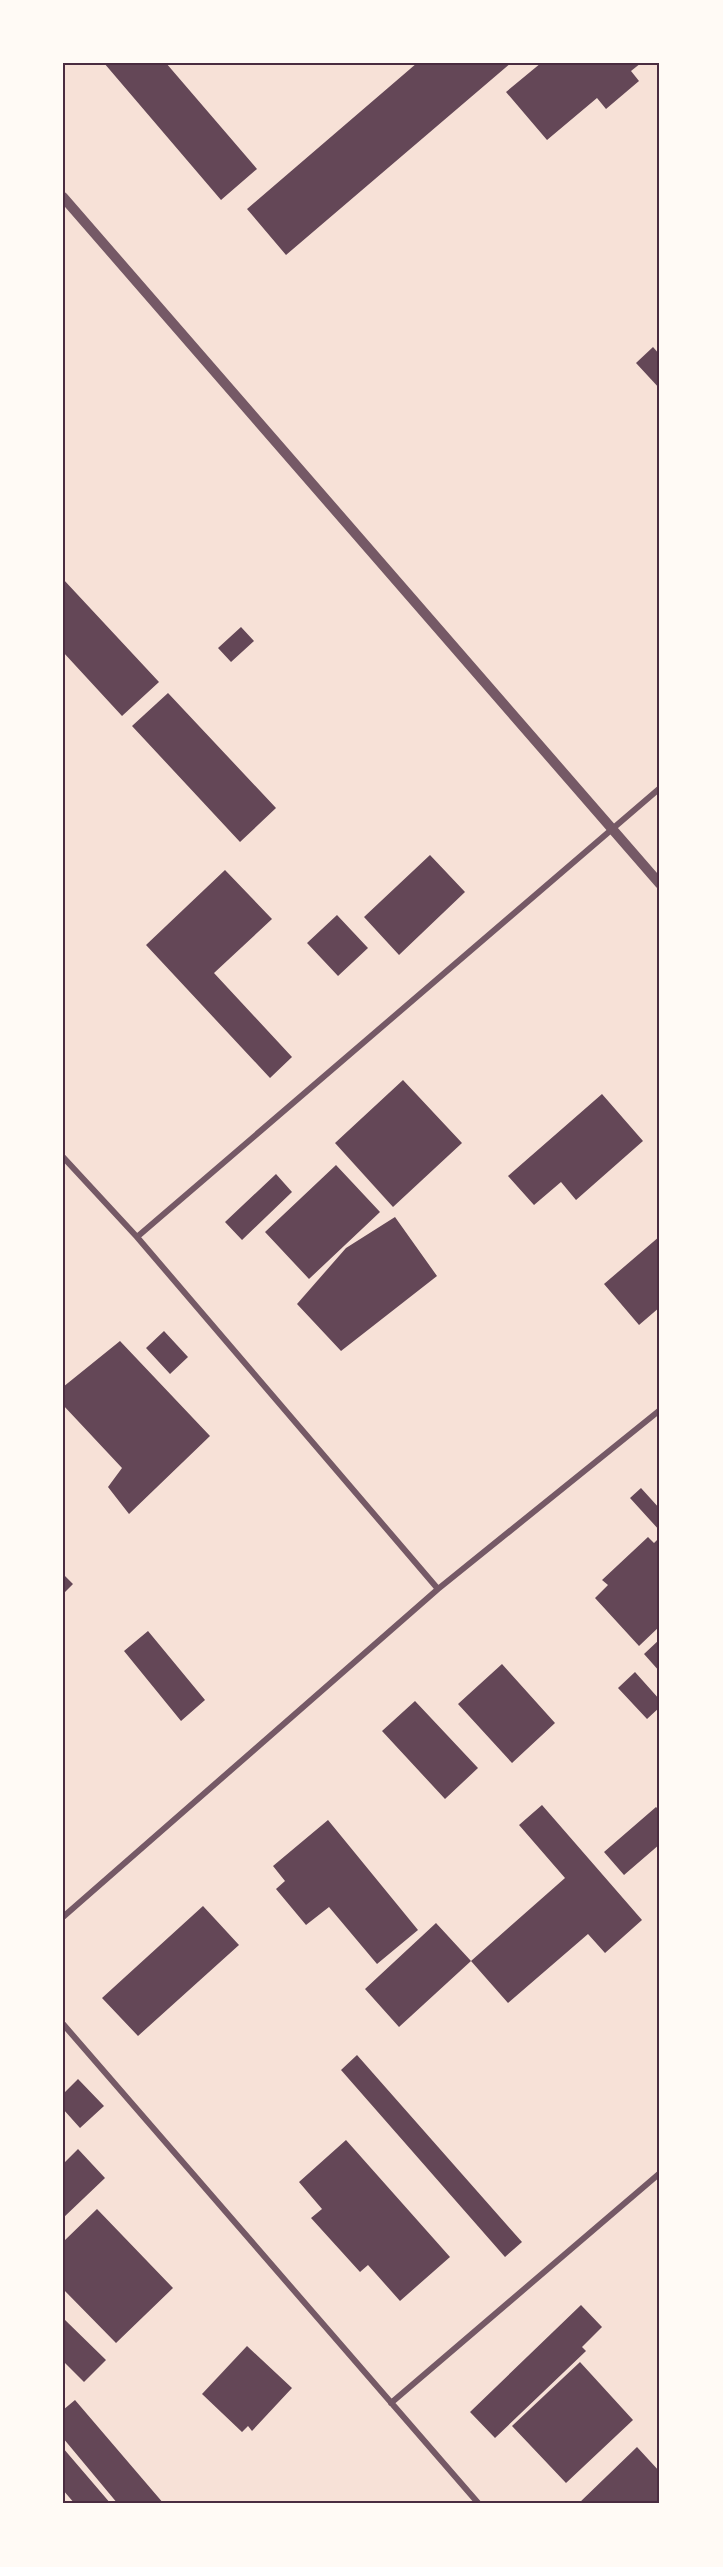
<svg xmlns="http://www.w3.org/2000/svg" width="723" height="2567" viewBox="0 0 723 2567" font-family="Karla,sans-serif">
	<rect width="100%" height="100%" fill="#f7e1d7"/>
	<path fill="#644757" d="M104,63H166L257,169L221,200Z
		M417,63H511L286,255L247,209Z
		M541,63H641L631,71L639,81L606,109L597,98L547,140L506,92Z
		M653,347L660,355V389L636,363Z
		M63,579L159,682L122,716L63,652Z
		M241,627L254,641L231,662L218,648Z
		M168,693L276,808L240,842L132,726Z
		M430,855L465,892L399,955L364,917Z
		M225,870L272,919L214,973L292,1057L270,1078L146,945Z
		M337,915L368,948L338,976L307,943Z
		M403,1080L462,1143L393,1207L335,1143Z
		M602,1094L643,1141L576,1200L561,1182L534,1205L508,1176Z
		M336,1165L380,1212L309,1279L265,1232Z
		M276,1174L292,1192L242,1240L225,1222Z
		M395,1217L437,1276L341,1351L297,1304L346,1248Z
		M660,1236V1307L639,1325L604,1284Z
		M164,1331L188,1357L170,1374L146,1348Z
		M120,1341L210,1436L129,1514L108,1487L122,1468L63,1405V1387Z
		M641,1488L660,1509V1531L630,1498Z
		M648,1537L654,1543L660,1537V1626L639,1646L595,1598L608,1585L602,1580Z
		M63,1574L73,1584L63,1594Z
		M148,1631L205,1700L181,1721L124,1651Z
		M660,1639V1672L644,1654Z
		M502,1664L555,1723L512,1763L458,1704Z
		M635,1672L660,1700V1707L647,1719L618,1688Z
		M415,1701L478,1768L445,1799L382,1731Z
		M542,1805L642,1920L605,1953L588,1934L508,2003L471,1961L565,1878L519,1825Z
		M656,1807L660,1811V1844L624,1875L604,1852Z
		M328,1820L418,1930L377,1964L329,1907L306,1925L276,1889L285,1881L273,1866Z
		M203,1906L239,1945L138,2036L102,1998Z
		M436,1923L471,1961L399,2027L365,1989Z
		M357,2055L522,2242L505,2257L341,2070Z
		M78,2079L104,2106L80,2128L63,2109V2094Z
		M346,2140L450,2257L400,2301L368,2265L360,2272L311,2218L322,2209L299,2182Z
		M78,2149L105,2178L63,2218V2164Z
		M97,2209L173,2288L116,2343L63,2289V2242Z
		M581,2305L602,2327L582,2347L586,2351L495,2438L470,2412Z
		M63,2318L106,2360L84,2382L63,2361Z
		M247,2346L292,2388L252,2431L248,2426L242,2432L202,2394Z
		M580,2362L633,2420L566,2483L512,2426Z
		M75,2400L164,2504H118L63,2438V2410Z
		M637,2447L660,2472V2504H578Z
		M63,2448L111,2504H75L63,2490Z"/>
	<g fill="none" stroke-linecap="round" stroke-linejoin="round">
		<path stroke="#755966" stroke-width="6" d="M63,1157L137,1237L438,1589
			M137,1237L660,788
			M63,1917L438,1589L660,1410
			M63,2024L479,2504
			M391,2403L660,2173"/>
		<path stroke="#755966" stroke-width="10" d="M63,197L660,884"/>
	</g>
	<rect width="723" height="2567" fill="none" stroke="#fffaf5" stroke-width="129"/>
	<rect x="64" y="64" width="594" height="2438" fill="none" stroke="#4a2c40" stroke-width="2"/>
</svg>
